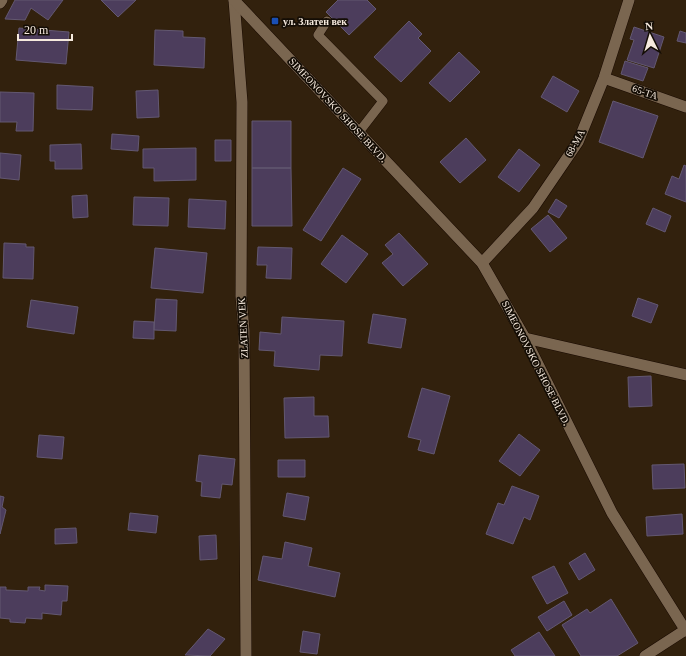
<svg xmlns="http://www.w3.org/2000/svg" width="686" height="656" viewBox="0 0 686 656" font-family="'Times New Roman',serif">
	<rect width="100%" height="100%" fill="#32210d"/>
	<path fill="#4c3d5c" stroke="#635871" d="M15,0H63L48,20L31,8L25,20L5,19Z
		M101,0H136L118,17Z
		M338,0H367L376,9L349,35L326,12Z
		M409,21L422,34L418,38L431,51L401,82L374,57Z
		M634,27L664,37L654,68L627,60L634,40L630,39Z
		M19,28L69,32L66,64L16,60Z
		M155,30L183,31V37L205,38L204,68L154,65Z
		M680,31L686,33V43L677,41Z
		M459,52L480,72L450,102L429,83Z
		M625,61L648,68L643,81L621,74Z
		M553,76L579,91L567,112L541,97Z
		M57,85L93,87L92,110L57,109Z
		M158,90L159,117L137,118L136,91Z
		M0,92L34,93L33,131H16L17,122H0Z
		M613,101L658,116L643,158L599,142Z
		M252,121H291V168H252Z
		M112,134L139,136L138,151L111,149Z
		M466,138L486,160L460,183L440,162Z
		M215,140H231V161H215Z
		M81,144L82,169H55V161H50V145Z
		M196,148V180L154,181V168H143V149Z
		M519,149L540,165L519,192L498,177Z
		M0,153L21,155L19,180L0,178Z
		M684,165L686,166V202L665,194L672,176L679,179Z
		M252,168H291L292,226H252Z
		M343,168L361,179L321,241L303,230Z
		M87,195L88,217L73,218L72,196Z
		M134,197L169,198L168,226L133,225Z
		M189,199L226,201L225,229L188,227Z
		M556,199L567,206L559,218L548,212Z
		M653,208L671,216L665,232L646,224Z
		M548,215L567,238L550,252L531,229Z
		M399,233L428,264L403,286L382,263L393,254L385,245Z
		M342,235L368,254L346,283L321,264Z
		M4,243L26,244V247H34L33,279L3,278Z
		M258,247L292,248L291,279L266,278L267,265H257Z
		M155,248L207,253L203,293L151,288Z
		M638,298L658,305L651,323L632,316Z
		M156,299L177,300L176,331L154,330Z
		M31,300L78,307L74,334L27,327Z
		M373,314L406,319L401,348L368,343Z
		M282,317L344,321L342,356L320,355L319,370L274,366L275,351L259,350L260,332L281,334Z
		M134,321L154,322V339L133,338Z
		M651,376L652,406L629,407L628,377Z
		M422,388L450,396L434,454L418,450L421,440L408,437Z
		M314,397V416H328L329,437L285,438L284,398Z
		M519,434L540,450L520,476L499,461Z
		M39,435L64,437L62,459L37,457Z
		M199,455L235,459L232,485L222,484L220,498L201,496L202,482L196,481Z
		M278,460H305V477H278Z
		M684,464L685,488L653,489L652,465Z
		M512,486L539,496L530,520L524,517L513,544L486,534L498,503L504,505Z
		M287,493L309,497L305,520L283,516Z
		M0,496L4,497L2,507L6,510L0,534Z
		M130,513L158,516L156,533L128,530Z
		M682,514L683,534L647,536L646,517Z
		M76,528L77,543L55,544V529Z
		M216,535L217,559L200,560L199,536Z
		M285,542L312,548L308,566L340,573L335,597L258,580L263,556L282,559Z
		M585,553L595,570L579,580L569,563Z
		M554,566L568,593L547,604L532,577Z
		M45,585L68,586L67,601H62L61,615L42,613V619L26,618L25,623L10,622V619L0,618V587H6V590L28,591V587H40L39,590L45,591Z
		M611,599L638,643L617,656H581L562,625L587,609L590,613Z
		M564,601L572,615L547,631L538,617Z
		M208,629L225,639L210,656L185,655Z
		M303,631L320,634L317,654L300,652Z
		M539,632L555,656H515L511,650Z"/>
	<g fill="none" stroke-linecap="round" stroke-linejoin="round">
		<defs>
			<path id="service" d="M327,21L318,35L383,101L359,132"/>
			<path id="minor" d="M234,0L242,102L241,296L244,331L246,656
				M0,3L2,0
				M604,78L686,107
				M482,263L533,208L578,142L604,78L629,0
				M525,338L686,375
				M645,656L685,630"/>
			<path id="tertiary" d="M234,0L482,263L525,338L612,513L686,631"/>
		</defs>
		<use href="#service" stroke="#190a00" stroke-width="10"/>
		<use href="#minor" stroke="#190a00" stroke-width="12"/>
		<use href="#tertiary" stroke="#190a00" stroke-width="12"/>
		<use href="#service" stroke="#7a6650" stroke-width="9"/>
		<use href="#minor" stroke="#7a6650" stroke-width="11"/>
		<use href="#tertiary" stroke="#7a6650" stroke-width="11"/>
	</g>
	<rect fill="#1a4fb4" stroke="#140d05" stroke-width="1.5" x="271" y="17" width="8" height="8" rx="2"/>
	<g text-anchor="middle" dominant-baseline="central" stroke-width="3.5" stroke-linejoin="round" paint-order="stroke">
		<g font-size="10" font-weight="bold" fill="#f6eade" stroke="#140d05" text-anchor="start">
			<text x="283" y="21">ул. Златен век</text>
		</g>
		<g font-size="10" fill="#f6eade" stroke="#140d05">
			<text transform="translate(645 92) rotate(19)">65-ТА</text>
			<text transform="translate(338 110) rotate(47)">SIMEONOVSKO SHOSE BLVD.</text>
			<text transform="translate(575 143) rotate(-61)">68-МА</text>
			<text transform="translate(243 328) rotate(-93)">ZLATEN VEK</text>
			<text transform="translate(536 363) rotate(63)">SIMEONOVSKO SHOSE BLVD.</text>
		</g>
	</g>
	<g transform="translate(650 36) rotate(355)" stroke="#140d05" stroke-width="3" paint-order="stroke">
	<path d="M0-3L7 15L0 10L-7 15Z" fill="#f6eade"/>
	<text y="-6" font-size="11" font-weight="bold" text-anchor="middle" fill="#f6eade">N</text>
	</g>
	<path d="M18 34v6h54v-6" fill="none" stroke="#f6eade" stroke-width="2"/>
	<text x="24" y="34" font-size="12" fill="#f6eade" stroke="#140d05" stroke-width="3" paint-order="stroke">20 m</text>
</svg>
